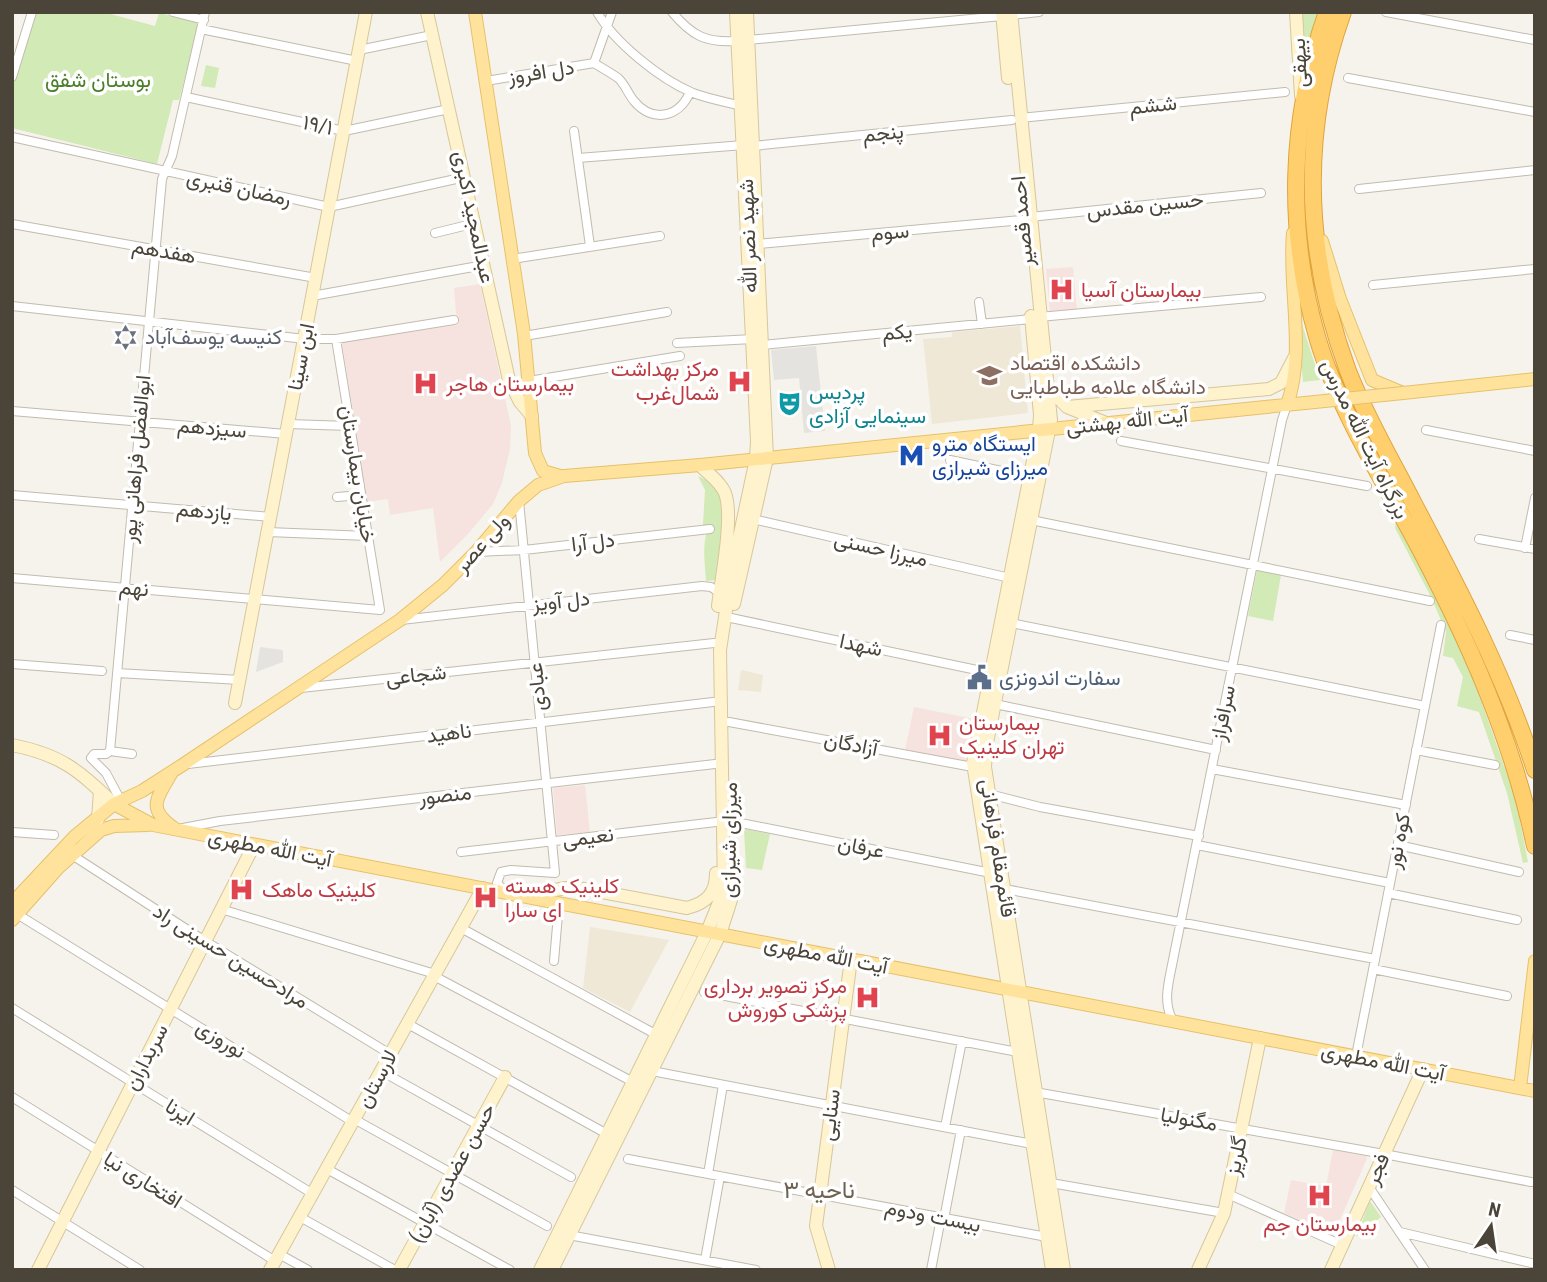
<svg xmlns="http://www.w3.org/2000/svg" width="1547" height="1282" viewBox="0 0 1547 1282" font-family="'Roboto Condensed',Vazirmatn,sans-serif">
	<rect width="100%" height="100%" fill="#f6f3ec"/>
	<path fill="#efe8d6" d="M1020,326L1028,413L932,424L923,339L952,337V332Z
		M741,670L763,675L761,692L738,690Z
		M590,927L669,940L630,1012L583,988Z"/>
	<path fill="#f6e3e0" d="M1073,267L1077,310L1050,313L1046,269Z
		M480,284L511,426L510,449L502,483L493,504L469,533L440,562L433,508L390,515L388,499L367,502L342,342L457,325L454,288Z
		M914,707L974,719L965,763L905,750Z
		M585,785L590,832L557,835L553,788Z
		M1333,1150L1366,1156L1367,1159L1334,1233L1331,1234L1284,1213L1291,1180L1326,1186Z"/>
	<path fill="#d2eab5" d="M35,12H103L155,26L159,13L200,22L179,100H173L157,164L12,128V89Z
		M1301,12H1320L1302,69Z
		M206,65L219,68L215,88L201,86Z
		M1297,314L1299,315L1320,380L1303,382Z
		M698,476C705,479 712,483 716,489C728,507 719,558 717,580L706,581C705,565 701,539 710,526L703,525L705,490Z
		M1396,523L1459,637L1516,800L1528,862L1523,863L1507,793L1479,712L1457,706L1463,677L1453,658L1443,656L1446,632L1431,597L1395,528Z
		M1257,570L1281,575L1273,621L1248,616Z
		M744,829L770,834L762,870L746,868Z
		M1370,1201L1381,1217L1356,1237Z"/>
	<path fill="#e5e3e0" d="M816,346L825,431L804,433L799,378L774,380L771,350Z
		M260,647L283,650V662L256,672Z"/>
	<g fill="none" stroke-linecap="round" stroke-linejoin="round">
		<defs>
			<path id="street" d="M173,12L204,20
				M597,12C615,43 660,79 693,93C709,99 726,102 742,106
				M672,12C692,36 706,43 737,41
				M1386,12L1535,40
				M1011,15L1039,12
				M201,29L357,61
				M748,40L1002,16
				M359,50L432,35
				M594,63L612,12
				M12,77L32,12
				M1348,78L1535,112
				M486,81L594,63C602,68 611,73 618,78C625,84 628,94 634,101C652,123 679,118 690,92
				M186,97L344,131L449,109
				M1020,118L1285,92
				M574,131L590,246
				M12,137L329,207L465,177
				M753,146L1012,120
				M578,158L744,145
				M1359,189L1535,170
				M1030,217L1261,193
				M12,224L316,278
				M435,233L476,223
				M758,244L1022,220
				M512,259L660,236
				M1373,285L1535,269
				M312,296L484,265
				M979,302L982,324
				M12,306L305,339H336L454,320
				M1039,317L1261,297
				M524,336L667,312
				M677,343L753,339
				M762,345L1031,319
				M529,381L680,356
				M12,411L286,434
				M288,424L350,426
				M1426,430L1535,451
				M1121,441L1367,486
				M950,460L1030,477
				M12,495L271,517
				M337,497L361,495
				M753,519L1010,578
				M1031,520L1430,601
				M268,532L368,536
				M1479,539L1535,549
				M1525,548L1535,498
				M476,552L524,550L710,529
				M12,578L380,610L336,339
				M731,618L991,673
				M401,620L702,586L711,587L720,593
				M1011,623L1425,706
				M1510,635L1535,640
				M12,664L102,671
				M117,673L240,680
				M301,688L714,643
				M995,704L1216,750
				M729,722L973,767
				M1416,750L1495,765
				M110,751L162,179L172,156L205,12
				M110,751L106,754H94L91,758L106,773L121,801
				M110,751L132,754
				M188,764L713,702
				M1212,769L1406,805
				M989,794L1040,807L1199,836
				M731,821L991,873
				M183,828L220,821L715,764
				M12,832L54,835
				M1197,845L1390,883
				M1398,845L1519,872
				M461,852L716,822
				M72,855L205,941L390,1054
				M1005,889L1375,959
				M505,891L497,883L501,872L511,870L555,873L519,501
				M1388,893L1517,920
				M221,909L435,974
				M17,914L353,1122
				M461,928L657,1035
				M554,961L559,903
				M1373,969L1507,996
				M434,976L633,1082
				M704,992L1018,1052
				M12,1008L313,1194
				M1173,1021C1162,1001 1169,982 1173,960L1282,420L1287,405
				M408,1024L607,1134
				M1356,1056L1441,625
				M381,1071L571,1177
				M652,1071L1032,1144
				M1035,1092L1384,1154L1531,1182
				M12,1097L275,1261
				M354,1119L547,1226
				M945,1127L962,1041
				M628,1159L1047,1237
				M327,1169L510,1270
				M708,1174L723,1085
				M1051,1183L1224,1213
				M1369,1187L1425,1270
				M12,1190L140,1270
				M1228,1194L1342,1245
				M300,1217L395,1270
				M944,1219L961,1130
				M1400,1232L1531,1263
				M569,1235L756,1270
				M279,1254L308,1270
				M705,1260L720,1176
				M931,1270L941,1218"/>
			<path id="secondary" d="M427,12L509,380L520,402L532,416
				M1002,12L1008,78
				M1011,12L1051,420L987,743L985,767L1064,1270
				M1296,12L1301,96
				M1031,316L1040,415L1039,430L973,763L1052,1270
				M1048,387L1067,407L1106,423
				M1067,407L1269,389L1281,383L1294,358
				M700,465C708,474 720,481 725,493C734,517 721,579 718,606
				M734,604L767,458L747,12
				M235,703L366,12
				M12,745C62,755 78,770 114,804
				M98,819L100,791
				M521,896L566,888L586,889L687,908C707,903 716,893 716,873
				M38,1270L254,845
				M270,1270L483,888
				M399,1270L505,1077
				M540,1270L707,932L724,890L720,650L732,571L756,459L757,441L736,12
				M552,1270L720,934L731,900L732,871
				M829,1270L816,1226L851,959
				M1198,1270L1224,1213L1260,1038
				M1331,1270L1423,1069"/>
			<path id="primary" d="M475,12L524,334L535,453L543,471L560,476
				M1322,241L1340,299L1372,380L1403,393L1535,379
				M1287,405C1306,350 1288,290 1293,233
				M171,774C156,799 147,809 174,828
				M114,804L153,825L1535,1091
				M12,903L74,837L114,804L142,791L184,764L400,620L443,585L476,552L519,501L538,485L564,476L700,465L1305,403
				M12,920L58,868L101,830L114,826L148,825
				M1520,1088L1535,961"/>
			<path id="highway" d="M1327,12C1289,119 1286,231 1318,340C1338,407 1380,475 1413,536C1466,635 1512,736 1535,846
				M1343,12C1300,132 1304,252 1348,371C1366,417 1392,461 1414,504C1460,591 1505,677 1535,770"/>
		</defs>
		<use href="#street" stroke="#c2bbae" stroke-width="10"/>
		<use href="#secondary" stroke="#d6c79b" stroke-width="14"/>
		<use href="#primary" stroke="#e6c16a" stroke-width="14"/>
		<use href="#highway" stroke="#e0a43c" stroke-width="18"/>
		<use href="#street" stroke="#fff" stroke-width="8"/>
		<use href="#secondary" stroke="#fff3cd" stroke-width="12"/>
		<use href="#primary" stroke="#ffe39c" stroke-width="12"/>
		<use href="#highway" stroke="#ffcf6e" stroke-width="16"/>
		<defs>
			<path id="primary-bridge" d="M1305,403L1403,393"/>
		</defs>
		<use href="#primary-bridge" stroke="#e6c16a" stroke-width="14" stroke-linecap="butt"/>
		<use href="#primary-bridge" stroke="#ffe39c" stroke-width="12"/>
	</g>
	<defs>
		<symbol id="hospital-bare" viewBox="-9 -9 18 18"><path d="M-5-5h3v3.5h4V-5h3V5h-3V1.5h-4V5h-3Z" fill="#e0444e" stroke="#fff" stroke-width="2.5" paint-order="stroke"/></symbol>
		<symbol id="synagogue-bare" viewBox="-9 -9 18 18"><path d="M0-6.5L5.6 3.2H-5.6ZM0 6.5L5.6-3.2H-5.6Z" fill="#6b7280" stroke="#fff" stroke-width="2.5" paint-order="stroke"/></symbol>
		<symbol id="university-bare" viewBox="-9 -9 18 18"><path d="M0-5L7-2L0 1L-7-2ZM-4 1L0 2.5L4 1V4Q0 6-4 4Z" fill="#8d6e63" stroke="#fff" stroke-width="2.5" paint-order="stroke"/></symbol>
		<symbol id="theatre-bare" viewBox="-9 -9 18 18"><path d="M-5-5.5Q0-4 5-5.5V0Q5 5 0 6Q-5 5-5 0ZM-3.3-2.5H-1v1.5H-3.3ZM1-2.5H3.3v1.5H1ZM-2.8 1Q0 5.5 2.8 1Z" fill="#0f9aa8" stroke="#fff" stroke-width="2.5" paint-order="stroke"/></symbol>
		<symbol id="metro-bare" viewBox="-9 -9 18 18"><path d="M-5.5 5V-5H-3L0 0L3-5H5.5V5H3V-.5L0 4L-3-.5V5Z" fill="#1a4fb4" stroke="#fff" stroke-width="2.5" paint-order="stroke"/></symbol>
		<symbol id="civic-bare" viewBox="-9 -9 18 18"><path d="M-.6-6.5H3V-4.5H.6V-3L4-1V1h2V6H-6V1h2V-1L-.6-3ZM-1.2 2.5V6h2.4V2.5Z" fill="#5c6f8a" stroke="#fff" stroke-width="2.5" paint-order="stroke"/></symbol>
	</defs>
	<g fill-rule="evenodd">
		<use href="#hospital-bare" x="1044" y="272" width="35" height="35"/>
		<use href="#synagogue-bare" x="108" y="320" width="35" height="35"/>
		<use href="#university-bare" x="972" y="358" width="35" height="35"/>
		<use href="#hospital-bare" x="722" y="364" width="35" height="35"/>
		<use href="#hospital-bare" x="408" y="366" width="35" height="35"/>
		<use href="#theatre-bare" x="772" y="386" width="35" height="35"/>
		<use href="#metro-bare" x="894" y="438" width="35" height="35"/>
		<use href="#civic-bare" x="962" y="660" width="35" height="35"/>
		<use href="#hospital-bare" x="922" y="718" width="35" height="35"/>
		<use href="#hospital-bare" x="224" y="872" width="35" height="35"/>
		<use href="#hospital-bare" x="468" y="880" width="35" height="35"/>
		<use href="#hospital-bare" x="850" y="980" width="35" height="35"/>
		<use href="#hospital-bare" x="1302" y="1178" width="35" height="35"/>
	</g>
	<g text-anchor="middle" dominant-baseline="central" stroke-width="7" stroke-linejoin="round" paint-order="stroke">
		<g font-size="21" fill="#4b4439" stroke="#fff">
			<text transform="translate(1299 63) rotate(-93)">بیهقی</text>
			<text transform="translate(541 72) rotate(-9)">دل افروز</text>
			<text transform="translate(1153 105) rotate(-6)">ششم</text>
			<text transform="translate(318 125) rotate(12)">۱۹/۱</text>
			<text transform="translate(883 133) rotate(-6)">پنجم</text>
			<text transform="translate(239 188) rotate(12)">رمضان قنبری</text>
			<text transform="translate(1145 205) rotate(-6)">حسین مقدس</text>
			<text transform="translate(474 217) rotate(78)">عبدالمجید اکبری</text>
			<text transform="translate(1022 221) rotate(-95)">احمد قصیر</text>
			<text transform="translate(890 232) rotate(-5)">سوم</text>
			<text transform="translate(748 236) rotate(-92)">شهید نصر الله</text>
			<text transform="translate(164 251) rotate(10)">هفدهم</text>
			<text transform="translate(897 332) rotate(-6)">یکم</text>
			<text transform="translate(301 357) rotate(-79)">ابن سینا</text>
			<text transform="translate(1127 421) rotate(-6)">آیت الله بهشتی</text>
			<text transform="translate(212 428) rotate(5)">سیزدهم</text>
			<text transform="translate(1365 439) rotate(64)">بزرگراه آیت الله مدرس</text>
			<text transform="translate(136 459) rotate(-85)">ابوالفضل فراهانی پور</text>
			<text transform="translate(358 474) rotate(81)">خیابان بیمارستان</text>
			<text transform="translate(204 511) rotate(5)">یازدهم</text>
			<text transform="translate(593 542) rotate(-7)">دل آرا</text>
			<text transform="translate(482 543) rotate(-48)">ولی عصر</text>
			<text transform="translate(881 549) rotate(13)">میرزا حسنی</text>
			<text transform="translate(134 588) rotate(5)">نهم</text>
			<text transform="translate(561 601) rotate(-6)">دل آویز</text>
			<text transform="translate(861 645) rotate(12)">شهدا</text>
			<text transform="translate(416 675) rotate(-6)">شجاعی</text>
			<text transform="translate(537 687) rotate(-95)">عبادی</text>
			<text transform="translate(1223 713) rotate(-79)">سرافراز</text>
			<text transform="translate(449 733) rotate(-7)">ناهید</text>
			<text transform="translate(851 744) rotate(11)">آزادگان</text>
			<text transform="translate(445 795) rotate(-6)">منصور</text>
			<text transform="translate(588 837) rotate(-7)">نعیمی</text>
			<text transform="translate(729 840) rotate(-89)">میرزای شیرازی</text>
			<text transform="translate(1398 841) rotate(-79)">کوه نور</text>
			<text transform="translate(861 847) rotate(11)">عرفان</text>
			<text transform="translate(270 848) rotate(11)">آیت الله مطهری</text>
			<text transform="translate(998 848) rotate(81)">قائم‌مقام فراهانی</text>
			<text transform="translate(826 955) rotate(11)">آیت الله مطهری</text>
			<text transform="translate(231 956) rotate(32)">مرادحسین حسینی راد</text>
			<text transform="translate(221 1039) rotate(32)">نوروزی</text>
			<text transform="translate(146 1057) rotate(-63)">سربداران</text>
			<text transform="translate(1383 1062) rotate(11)">آیت الله مطهری</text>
			<text transform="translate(377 1079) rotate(-61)">لارستان</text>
			<text transform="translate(180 1112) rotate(32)">ايرنا</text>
			<text transform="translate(830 1115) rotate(-83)">سنایی</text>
			<text transform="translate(1189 1119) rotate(10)">مگنولیا</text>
			<text transform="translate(1236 1156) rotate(-78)">گلریز</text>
			<text transform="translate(1377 1169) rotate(-66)">فجر</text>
			<text transform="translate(452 1173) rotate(-61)">حسن عضدی (آبان)</text>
			<text transform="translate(143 1180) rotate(32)">افتخاری نیا</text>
			<text transform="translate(933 1216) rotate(11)">بیست ودوم</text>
		</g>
		<g font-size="21" fill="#4a7f2a" stroke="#fff">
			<text x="98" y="80">بوستان شفق</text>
		</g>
		<g font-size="21" fill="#be3a42" stroke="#fff" text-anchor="start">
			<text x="1081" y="290">بیمارستان آسیا</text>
			<text x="719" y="369" text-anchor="end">مرکز بهداشت<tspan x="719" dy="24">شمال‌غرب</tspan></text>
			<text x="446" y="384">بیمارستان هاجر</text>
			<text x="959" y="723">بیمارستان<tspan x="959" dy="24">تهران کلینیک</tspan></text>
			<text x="505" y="886">کلینیک هسته<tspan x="505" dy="24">ای سارا</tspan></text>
			<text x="262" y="890">کلینیک ماهک</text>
			<text x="847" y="986" text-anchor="end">مرکز تصویر برداری<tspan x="847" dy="24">پزشکی کوروش</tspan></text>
			<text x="1320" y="1224" text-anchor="middle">بیمارستان جم</text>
		</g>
		<g font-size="21" fill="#5b616d" stroke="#fff" text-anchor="start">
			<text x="145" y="337">کنیسه یوسف‌آباد</text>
		</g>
		<g font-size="21" fill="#785e54" stroke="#fff" text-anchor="start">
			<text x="1010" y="363">دانشکده اقتصاد<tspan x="1010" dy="24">دانشگاه علامه طباطبایی</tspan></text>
		</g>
		<g font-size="21" fill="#0d838f" stroke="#fff" text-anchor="start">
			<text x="809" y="392">پردیس<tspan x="809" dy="24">سینمایی آزادی</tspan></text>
		</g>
		<g font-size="21" fill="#164399" stroke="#fff" text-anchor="start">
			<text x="932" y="444">ایستگاه مترو<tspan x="932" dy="24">میرزای شیرازی</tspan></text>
		</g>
		<g font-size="21" fill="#4e5e75" stroke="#fff" text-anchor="start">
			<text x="999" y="678">سفارت اندونزی</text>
		</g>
		<g font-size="24" fill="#6e6250" stroke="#fff">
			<text x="819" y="1190">ناحیه ۳</text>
		</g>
	</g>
	<rect width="1547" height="1282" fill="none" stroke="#4b4439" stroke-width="28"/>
	<g transform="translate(1491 1226) rotate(13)" stroke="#ffffff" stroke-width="5" paint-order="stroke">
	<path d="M0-5L12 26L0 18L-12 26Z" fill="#4b4439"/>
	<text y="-10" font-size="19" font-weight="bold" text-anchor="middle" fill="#4b4439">N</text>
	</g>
</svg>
